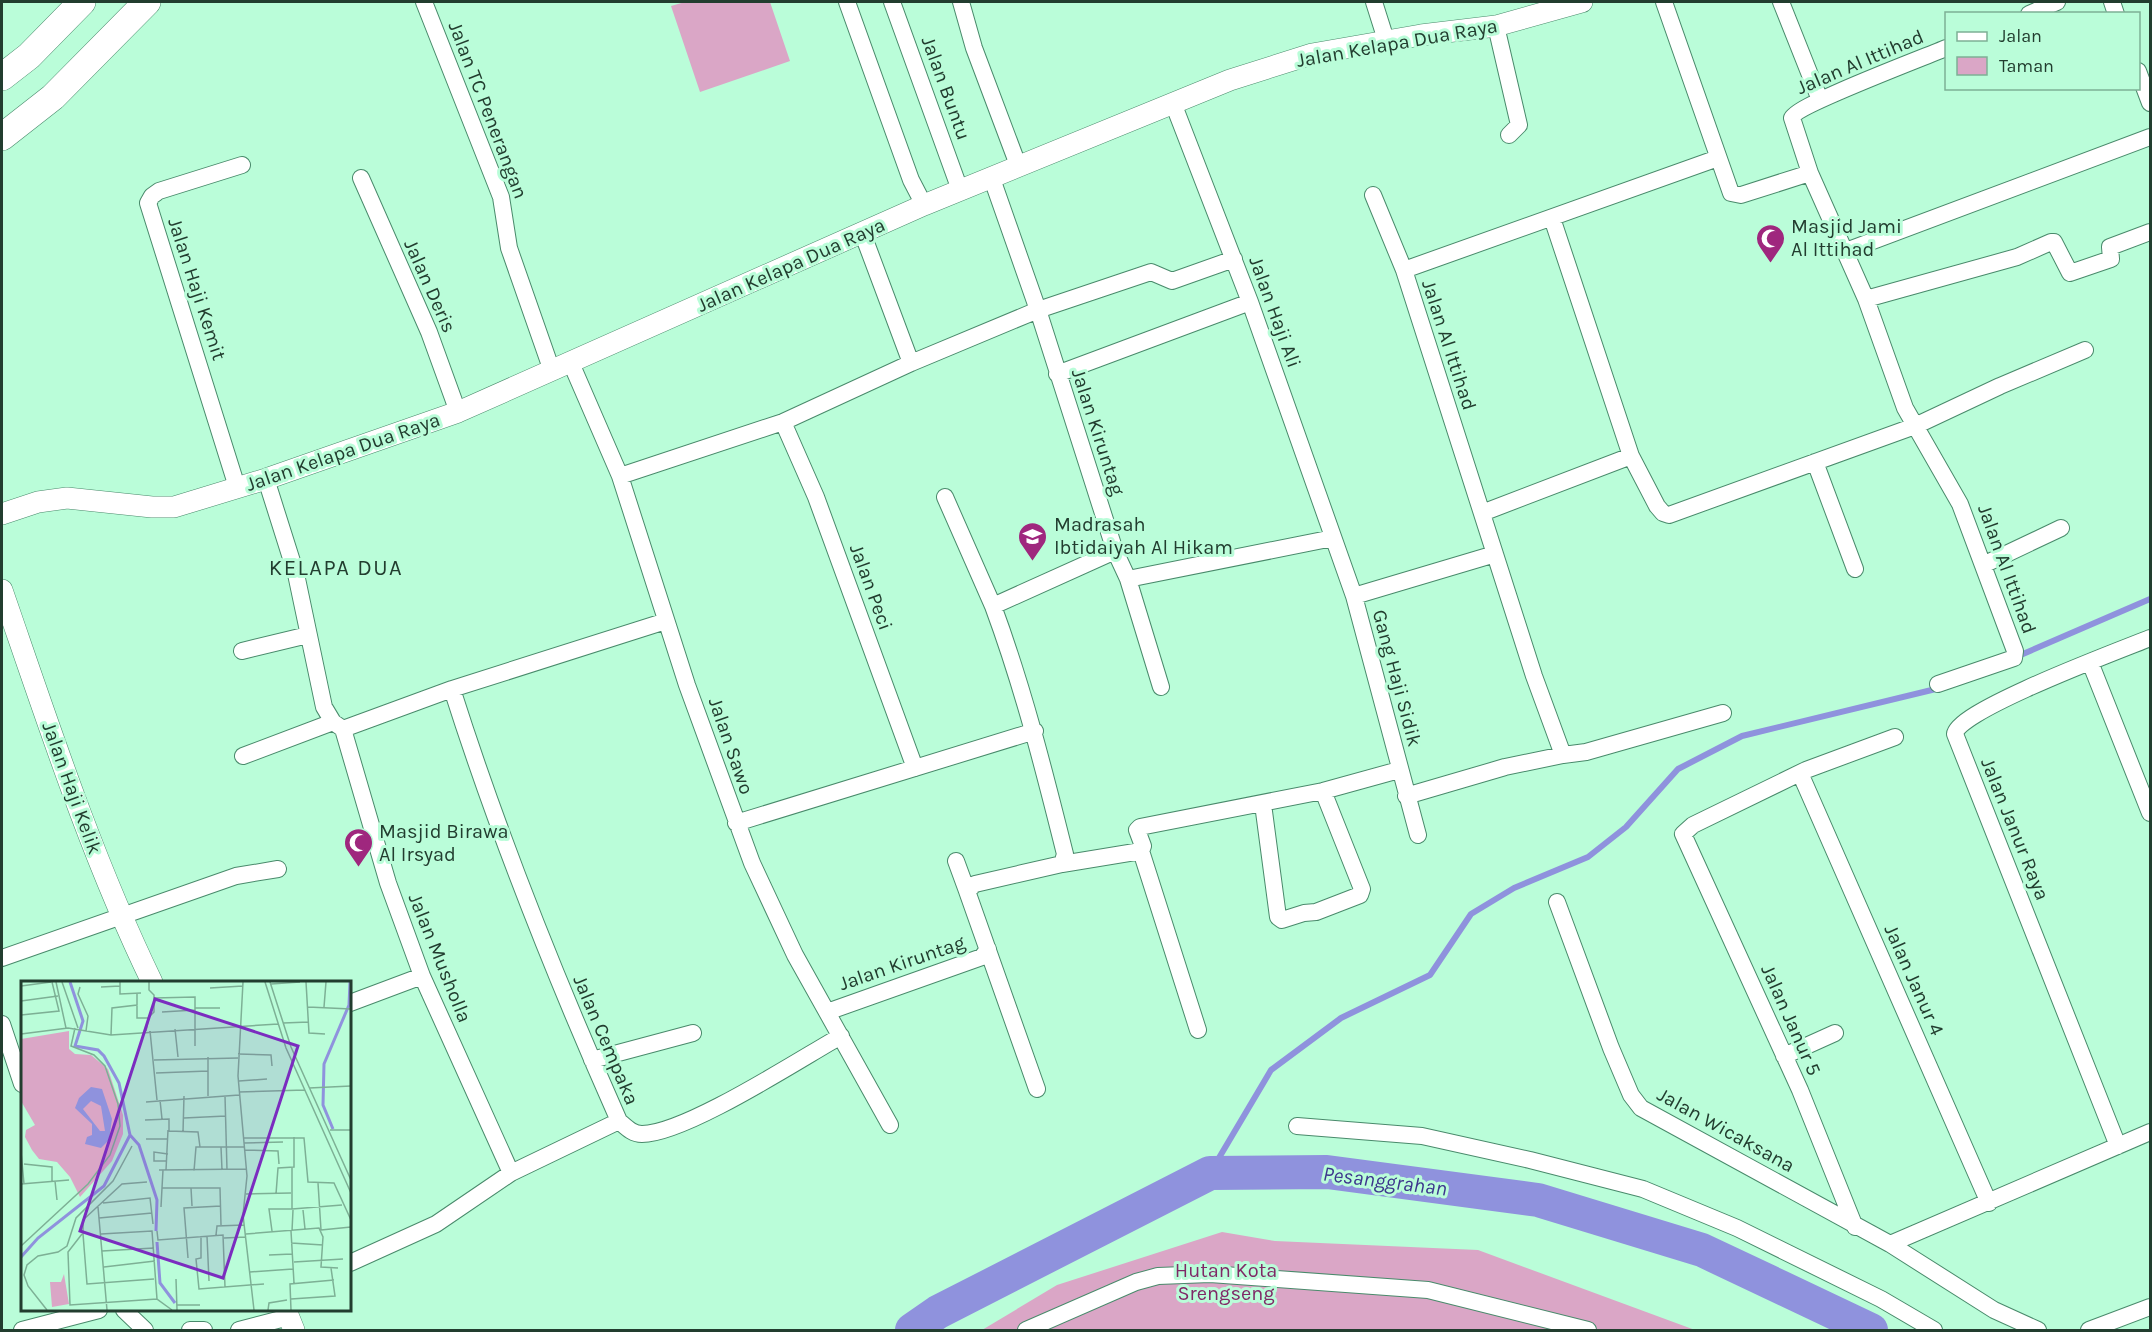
<svg xmlns="http://www.w3.org/2000/svg" width="2152" height="1332" viewBox="0 0 2152 1332" font-family="Karla,sans-serif">
	<rect width="100%" height="100%" fill="#bafdd9"/>
	<path fill="#daa6c6" d="M685,2H770L790,61L700,92L671,6Z
		M1222,1232L1275,1241L1478,1250L1695,1330H982L1057,1285Z"/>
	<g fill="none" stroke-linecap="round" stroke-linejoin="round">
		<path stroke="#8f92dd" stroke-width="6" d="M2016,657L2150,599
			M1210,1173L1271,1070L1341,1018L1430,975L1471,914L1514,888L1588,857L1626,827L1678,769L1742,736L1940,688"/>
		<path stroke="#8f92dd" stroke-width="34" d="M912,1330L938,1312L1210,1173L1327,1172L1538,1200L1702,1250L1871,1330"/>
		<defs>
			<path id="minor" d="M424,2L501,197L509,248L552,371
				M847,2L911,180L924,205
				M892,2L960,190
				M961,2L974,48L1018,165
				M1374,2L1386,40
				M1664,2L1731,193L1741,195L1810,173
				M1781,2L1820,100
				M2112,2L2116,14
				M2029,14L2057,2
				M1496,26L1519,125L1509,135
				M2138,71L2150,103
				M1173,103L1250,302L1354,596L1418,835
				M1718,158L1404,270L1534,676L1563,755L1586,752L1723,713
				M991,176L1038,310L1115,551L1128,579L1333,538
				M361,178L429,332L458,412
				M1373,195L1404,270
				M1552,218L1631,456L1657,506L1663,513L1669,515L1915,426L2000,386L2085,350
				M862,232L911,363
				M1846,251L2150,137
				M1866,299L2017,257L2051,242H2054L2070,273L2111,259L2110,247L2150,232
				M571,363L620,476L687,685L752,863L795,955L890,1125
				M1057,374L1250,302
				M783,422L816,497L915,768
				M1815,462L1855,569
				M620,476L783,422L911,363L1038,310L1151,272L1172,281L1234,259
				M266,479L296,574L324,707L333,722L343,729L388,883L422,976L511,1173
				M237,487L148,203L152,196L159,191L242,165
				M945,497L993,606
				M1482,513L1631,456
				M1983,565L2061,528
				M1128,579L1161,687
				M1354,596L1495,554
				M242,651L308,635
				M2090,662L2150,813
				M1938,684L2014,658L2015,651L1960,504L1905,408L1866,299L1810,173L1792,118C1797,105 1925,57 1946,48
				M452,689C499,837 556,979 619,1121C626,1127 632,1134 642,1134C685,1134 800,1059 841,1036
				M343,729L452,689L666,621
				M243,756L333,722
				M1800,773L1989,1203
				M1406,796L1505,767L1563,755
				M1263,804L1278,917L1282,920L1304,913L1316,912L1360,895L1362,889L1323,791
				M736,823L1035,731
				M1141,851L1198,1030
				M956,861L967,891
				M1062,864L1141,851L1143,846L1137,830L1140,827L1323,791L1399,770
				M1557,902L1611,1048L1631,1095L1641,1108L1890,1244L1994,1310L2038,1330
				M2,958L236,876L278,869
				M350,1003L422,976
				M827,1012L982,957L988,949
				M2,1024L22,1084
				M1784,1056L1835,1033
				M592,1060L693,1033
				M1037,1089L967,891L975,884L1062,864L1065,854C1044,770 1023,687 993,606L1115,551
				M1297,1126L1422,1136L1530,1160L1643,1189L1737,1228L1881,1299L1934,1330
				M2118,1146L1955,734C1956,711 2123,649 2150,638
				M1855,1227L1800,1090L1683,834L1693,825L1806,770L1895,737
				M1890,1244L2150,1132
				M350,1263L436,1224L511,1173L619,1121
				M124,1310L145,1330
				M22,1330L99,1310
				M190,1330H204
				M239,1330L289,1317
				M1026,1330L1136,1282L1158,1276L1210,1274L1428,1290L1588,1330
				M2089,1330L2150,1307"/>
			<path id="tertiary" d="M2,514L38,502L67,498L152,507H174L266,479L458,412L924,205L1230,80L1312,54L1421,35L1496,26L1582,2
				M2,590C48,723 91,856 152,982
				M286,1310L294,1330"/>
			<path id="primary" d="M2,77L29,56L82,2
				M2,137L53,97L147,2"/>
		</defs>
		<use href="#minor" stroke="#498a6b" stroke-width="18"/>
		<use href="#tertiary" stroke="#498a6b" stroke-width="22"/>
		<use href="#primary" stroke="#498a6b" stroke-width="28"/>
		<use href="#minor" stroke="#fff" stroke-width="16"/>
		<use href="#tertiary" stroke="#fff" stroke-width="21"/>
		<use href="#primary" stroke="#fff" stroke-width="27"/>
	</g>
	<defs>
		<symbol id="mosque-pin" viewBox="-11 -11 22 30"><path d="M0 17L-7.5 6A9.5 9.5 0 1 1 7.5 6Z" fill="#9f277e" stroke="#bafdd9"/><path d="M3.5-4.9A6 6 0 1 0 3.5 4.9A5 5 0 1 1 3.5-4.9Z" fill="#fff"/></symbol>
		<symbol id="school-pin" viewBox="-11 -11 22 30"><path d="M0 17L-7.5 6A9.5 9.5 0 1 1 7.5 6Z" fill="#9f277e" stroke="#bafdd9"/><path d="M0-5L7-2L0 1L-7-2ZM-4 1L0 2.5L4 1V4Q0 6-4 4Z" fill="#fff"/></symbol>
	</defs>
	<g fill-rule="evenodd">
		<use href="#mosque-pin" x="1754" y="222" width="33" height="45"/>
		<use href="#school-pin" x="1016" y="520" width="33" height="45"/>
		<use href="#mosque-pin" x="342" y="826" width="33" height="45"/>
	</g>
	<g text-anchor="middle" dominant-baseline="central" stroke-width="6" stroke-linejoin="round" paint-order="stroke">
		<g font-size="20" fill="#223d2f" stroke="#bafdd9">
			<text transform="translate(1397 43) rotate(-10)">Jalan Kelapa Dua Raya</text>
			<text transform="translate(1860 62) rotate(-23)">Jalan Al Ittihad</text>
			<text transform="translate(946 88) rotate(70)">Jalan Buntu</text>
			<text transform="translate(488 110) rotate(69)">Jalan TC Penerangan</text>
			<text transform="translate(791 265) rotate(-24)">Jalan Kelapa Dua Raya</text>
			<text transform="translate(430 286) rotate(66)">Jalan Deris</text>
			<text transform="translate(197 289) rotate(72)">Jalan Haji Kemit</text>
			<text transform="translate(1275 312) rotate(70)">Jalan Haji Ali</text>
			<text transform="translate(1449 345) rotate(72)">Jalan Al Ittihad</text>
			<text transform="translate(1098 432) rotate(72)">Jalan Kiruntag</text>
			<text transform="translate(343 452) rotate(-19)">Jalan Kelapa Dua Raya</text>
			<text transform="translate(2007 569) rotate(70)">Jalan Al Ittihad</text>
			<text transform="translate(871 587) rotate(70)">Jalan Peci</text>
			<text transform="translate(1397 678) rotate(75)">Gang Haji Sidik</text>
			<text transform="translate(731 746) rotate(71)">Jalan Sawo</text>
			<text transform="translate(72 788) rotate(70)">Jalan Haji Kelik</text>
			<text transform="translate(2015 829) rotate(68)">Jalan Janur Raya</text>
			<text transform="translate(440 958) rotate(68)">Jalan Musholla</text>
			<text transform="translate(902 963) rotate(-19)">Jalan Kiruntag</text>
			<text transform="translate(1914 980) rotate(66)">Jalan Janur 4</text>
			<text transform="translate(1791 1020) rotate(66)">Jalan Janur 5</text>
			<text transform="translate(606 1040) rotate(67)">Jalan Cempaka</text>
			<text transform="translate(1726 1130) rotate(29)">Jalan Wicaksana</text>
		</g>
		<g font-size="20" fill="#223d2f" stroke="#bafdd9" text-anchor="start">
			<text x="1791" y="226">Masjid Jami<tspan x="1791" dy="23">Al Ittihad</tspan></text>
			<text x="1054" y="524">Madrasah<tspan x="1054" dy="23">Ibtidaiyah Al Hikam</tspan></text>
			<text x="379" y="831">Masjid Birawa<tspan x="379" dy="23">Al Irsyad</tspan></text>
		</g>
		<g font-size="20" fill="#7f2866" stroke="#bafdd9">
			<text x="1226" y="1270">Hutan Kota<tspan x="1226" dy="23">Srengseng</tspan></text>
		</g>
		<g font-size="21" font-style="italic" fill="#3c358c" stroke="#bafdd9">
			<text transform="translate(1385 1181) rotate(7)">Pesanggrahan</text>
		</g>
		<g font-size="22" letter-spacing="1.5" fill="#223d2f" stroke="#bafdd9">
			<text x="336" y="568">KELAPA DUA</text>
		</g>
	</g>
	<g transform="translate(21 981)">
		<rect width="330" height="330" fill="#bafdd9"/>
		<path d="M48,50V68L54,73L70,74L87,88L102,134V153L91,180L59,216L49,196L36,181L18,178L11,169L4,156L5,149L14,144L0,120V58ZM43,293L48,323L31,326L29,301H40Z" fill="#daa6c6"/>
		<path d="M70,106L81,108L91,138L88,159L80,167L64,163L66,156L71,154V143L54,127L58,117ZM70,120L80,125L84,150H79L62,128Z" fill="#8f92dd" fill-rule="evenodd"/>
		<path fill="none" stroke="#8f92dd" stroke-width="3" d="M312,148L302,124L303,83L328,24L329,1M109,154L118,164L136,219L135,250M136,261L139,302L154,322M0,276L17,257L83,205L109,154L98,102L83,75L77,69L54,65L62,40L49,1"/>
		<path fill="none" stroke="#7db095" stroke-width="1.5" d="M35,1L45,47M41,1L57,47M99,1V13L120,12M222,1L217,95L226,195L222,234L233,329M244,1L265,67L330,212M249,1L270,66L330,199M285,1L288,52L304,53M250,3L279,1M0,5L30,1M59,6L57,13L67,35L65,50M80,6L99,5M189,7L222,5M133,17L174,16V65M0,20L37,15M116,24V37H127M287,26L330,28M303,26L305,1M174,27H199M141,31L174,29M0,34L38,30L31,1M262,42L288,41M154,48L157,76M125,50L128,36L133,31V14L128,9V1M129,50L136,119M0,53L47,47L90,54L257,43M90,54L91,27L116,24V12M217,73L250,74L251,85M187,76V115M133,79L217,77M135,92L187,90M218,100L246,98M288,107L330,105M218,111L284,109M204,115L206,189M139,119L141,138M125,121L218,114M163,137L205,135M124,139L148,138V150L177,151L179,166M309,149H330M162,151L163,115M223,157H283L287,201L313,202L330,239M125,158H146M223,162L262,161M179,166H224M200,166L201,189M224,169L257,170L258,183M0,171L3,203M146,180H133V171L147,173M3,183L31,186V200M138,189L225,188M145,189L147,149M173,190L175,166H179M34,200L36,219M126,201L101,203L62,239V253L66,303L133,298M297,202L300,249M0,203L48,199M141,207L142,189M170,207L171,225M225,213L270,212M255,213L257,187L273,186V156M82,222L129,217L132,243M77,226L86,329M140,226L141,207H199L200,244M271,228L321,224M282,229L284,248M78,237L131,232M300,249L330,246M136,250L137,259L202,254L204,306M251,250L248,228H271V186M270,250L273,302M271,250L272,229M61,253L47,271L49,324L136,318M80,253L131,250L136,318L151,329M225,253L298,247L302,256L300,286L317,287M195,254L196,245L223,244M180,255V277L175,278L178,308L243,303M186,255L188,300M203,257L225,256M270,262L302,264M0,265L67,203L89,174L99,145L97,123L84,85L73,74L50,65L54,47M81,270L133,267M248,274L271,273M167,277L163,227L200,225M273,281L322,278M83,286L134,280M229,291L272,288M155,298L156,329M270,318L314,315L310,287M156,324H179M26,329L7,305L3,294L6,284L17,275L37,271L46,265L55,237L92,200L111,165M247,329L248,322L266,319M270,329L269,303L313,299"/>
		<path fill="#7b2cbf" fill-opacity="0.15" stroke="#7b2cbf" stroke-width="3" d="M134,18L277,65L202,297L59,250Z"/>
		<rect width="330" height="330" fill="none" stroke="#223d2f" stroke-width="3"/>
	</g>
	<rect width="2152" height="1332" fill="none" stroke="#223d2f" stroke-width="6"/>
	<rect x="1945" y="12" width="195" height="78" fill="#bafdd9" stroke="#7db095" stroke-width="1.5"/>
	<rect x="1957" y="32" width="30" height="9" fill="#ffffff" stroke="#7db095" stroke-width="1.5"/>
	<text x="1999" y="42" font-size="18" fill="#223d2f">Jalan</text>
	<rect x="1957" y="57" width="30" height="18" fill="#daa6c6" stroke="#7db095" stroke-width="1.5"/>
	<text x="1999" y="72" font-size="18" fill="#223d2f">Taman</text>
</svg>
